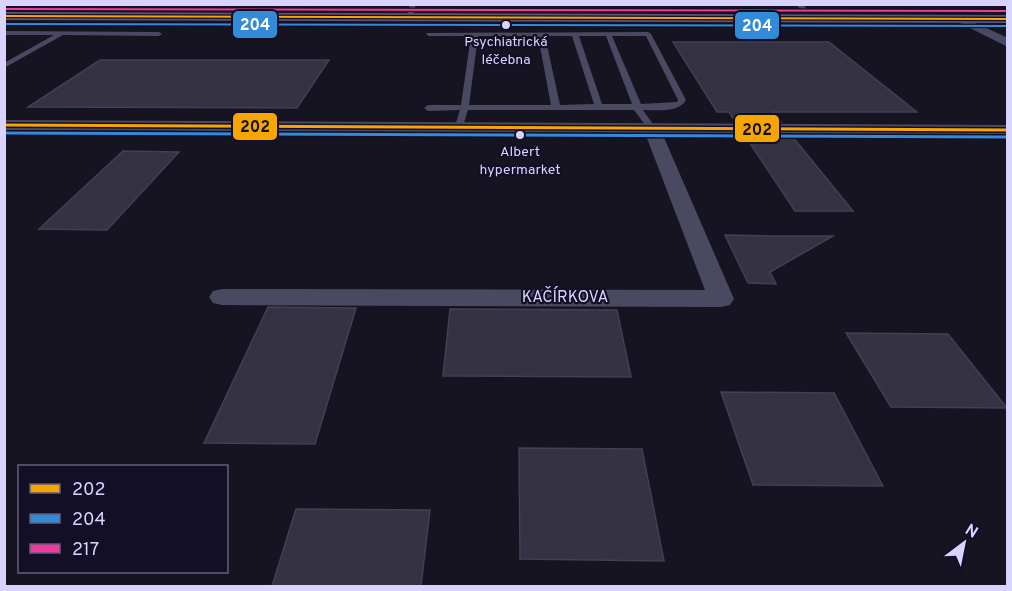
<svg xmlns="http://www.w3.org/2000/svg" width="1012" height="591" viewBox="0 0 1012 591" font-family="Overpass,sans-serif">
	<rect width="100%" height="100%" fill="#161421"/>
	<path fill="#343243" stroke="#433f54" stroke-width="1.5" d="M673,42H829L917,112H773L781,122L735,121L729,112H717Z
		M100,60H329L297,108L28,107Z
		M745,136H792L853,211H795Z
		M123,151L179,152L107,230L39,229Z
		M725,235L770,236H833L770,272L776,284L748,283Z
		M268,307L356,308L315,444L204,443Z
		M450,309L617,310L631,377L443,376Z
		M846,333L948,334L1007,408L891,407Z
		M721,392L834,393L883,486L753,485Z
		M519,448L642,449L664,561L520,559Z
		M296,509L430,510L421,586H272Z"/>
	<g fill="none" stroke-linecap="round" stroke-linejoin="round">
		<path fill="#4a4962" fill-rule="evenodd" d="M410,4H416L413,17L410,19L407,17Z
			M795,4H802L807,9L802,10Z
			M4,31L159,32L162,34L159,36L63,35L4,68V63L54,35H4Z
			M648,32L651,34L686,100C679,113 656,110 643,110L655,127L654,129H648L634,110H468L463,126L459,129L455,126L460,110L428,111L424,108L428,105H461L471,36H428L426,33ZM478,36H538L551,105H469ZM545,36H572L594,104L560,105ZM579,36H606L632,104H602ZM612,36H646L678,100L677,102L641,104Z"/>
		<path fill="#4a4962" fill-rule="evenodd" d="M960,16L1008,38V47L956,21L954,19Z
			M4,120L1008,125V135L662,133L734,299L730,305L721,307L222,305L213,303L209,297L213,291L222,289L705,290L645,133L4,130Z"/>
		<path fill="#5e5373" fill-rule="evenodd" d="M4,12L1008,15V23L4,20Z"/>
		<defs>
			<path id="bus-1-far1" d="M4,16L1008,19"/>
			<path id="bus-1" d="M4,125L1008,130"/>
			<path id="bus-2-far1" d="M4,24L1008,26"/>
			<path id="bus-2" d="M4,133L1008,137"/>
			<path id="bus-3" d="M4,9L1008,11"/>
		</defs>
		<use href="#bus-1-far1" stroke="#130f26" stroke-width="4.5"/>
		<use href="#bus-1" stroke="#130f26" stroke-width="6"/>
		<use href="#bus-2-far1" stroke="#130f26" stroke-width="4.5"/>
		<use href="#bus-2" stroke="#130f26" stroke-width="6"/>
		<use href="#bus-3" stroke="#130f26" stroke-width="4.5"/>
		<use href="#bus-1-far1" stroke="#f7a600" stroke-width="2"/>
		<use href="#bus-1" stroke="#f7a600" stroke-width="3"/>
		<use href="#bus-2-far1" stroke="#338bd7" stroke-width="2"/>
		<use href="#bus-2" stroke="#338bd7" stroke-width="3"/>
		<use href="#bus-3" stroke="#f13a9d" stroke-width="2"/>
	</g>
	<g fill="#d9d4ff" stroke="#130f26" stroke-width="2">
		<circle cx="506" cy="25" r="5"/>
		<circle cx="520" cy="135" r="5"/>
	</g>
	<g text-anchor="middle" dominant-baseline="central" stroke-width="4.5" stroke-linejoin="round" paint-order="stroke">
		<g font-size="14" fill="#d9d4ff" stroke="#130f26">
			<text x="506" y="42">Psychiatrická<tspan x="506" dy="18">léčebna</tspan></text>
			<text x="520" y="152">Albert<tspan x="520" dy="18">hypermarket</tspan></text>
		</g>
		<g font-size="16" fill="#d9d4ff" stroke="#130f26">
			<text x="565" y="298">KAČÍRKOVA</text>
		</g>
	</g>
	<g stroke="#130f26" stroke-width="2">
		<rect x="232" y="10" width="46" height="29" rx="6" fill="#338bd7"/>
		<rect x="734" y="11" width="46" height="29" rx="6" fill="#338bd7"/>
		<rect x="232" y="112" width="46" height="29" rx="6" fill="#f7a600"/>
		<rect x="734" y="114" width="46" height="29" rx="6" fill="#f7a600"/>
	</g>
	<g font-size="16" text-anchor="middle" font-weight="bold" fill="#fff">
		<text x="255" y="30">204</text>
		<text x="757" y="31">204</text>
	</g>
	<g font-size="16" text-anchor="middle" font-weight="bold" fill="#111">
		<text x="255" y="132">202</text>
		<text x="757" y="135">202</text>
	</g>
	<rect width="1012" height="591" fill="none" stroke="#d9d4ff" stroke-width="12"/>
	<rect x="18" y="465" width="210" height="108" fill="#130f26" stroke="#625e7d" stroke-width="1.5"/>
	<rect x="30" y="484" width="30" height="9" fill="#f7a600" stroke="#625e7d" stroke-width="1.5"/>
	<text x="72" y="495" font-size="18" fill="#d9d4ff">202</text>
	<rect x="30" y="514" width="30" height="9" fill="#338bd7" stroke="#625e7d" stroke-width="1.5"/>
	<text x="72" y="525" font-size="18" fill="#d9d4ff">204</text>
	<rect x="30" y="544" width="30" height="9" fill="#f13a9d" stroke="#625e7d" stroke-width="1.5"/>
	<text x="72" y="555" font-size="18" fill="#d9d4ff">217</text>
	<g transform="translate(964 543) rotate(32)" stroke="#130f26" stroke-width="4.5" paint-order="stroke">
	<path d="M0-4.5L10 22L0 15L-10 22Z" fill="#d9d4ff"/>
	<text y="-9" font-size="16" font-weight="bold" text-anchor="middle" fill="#d9d4ff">N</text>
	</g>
</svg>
